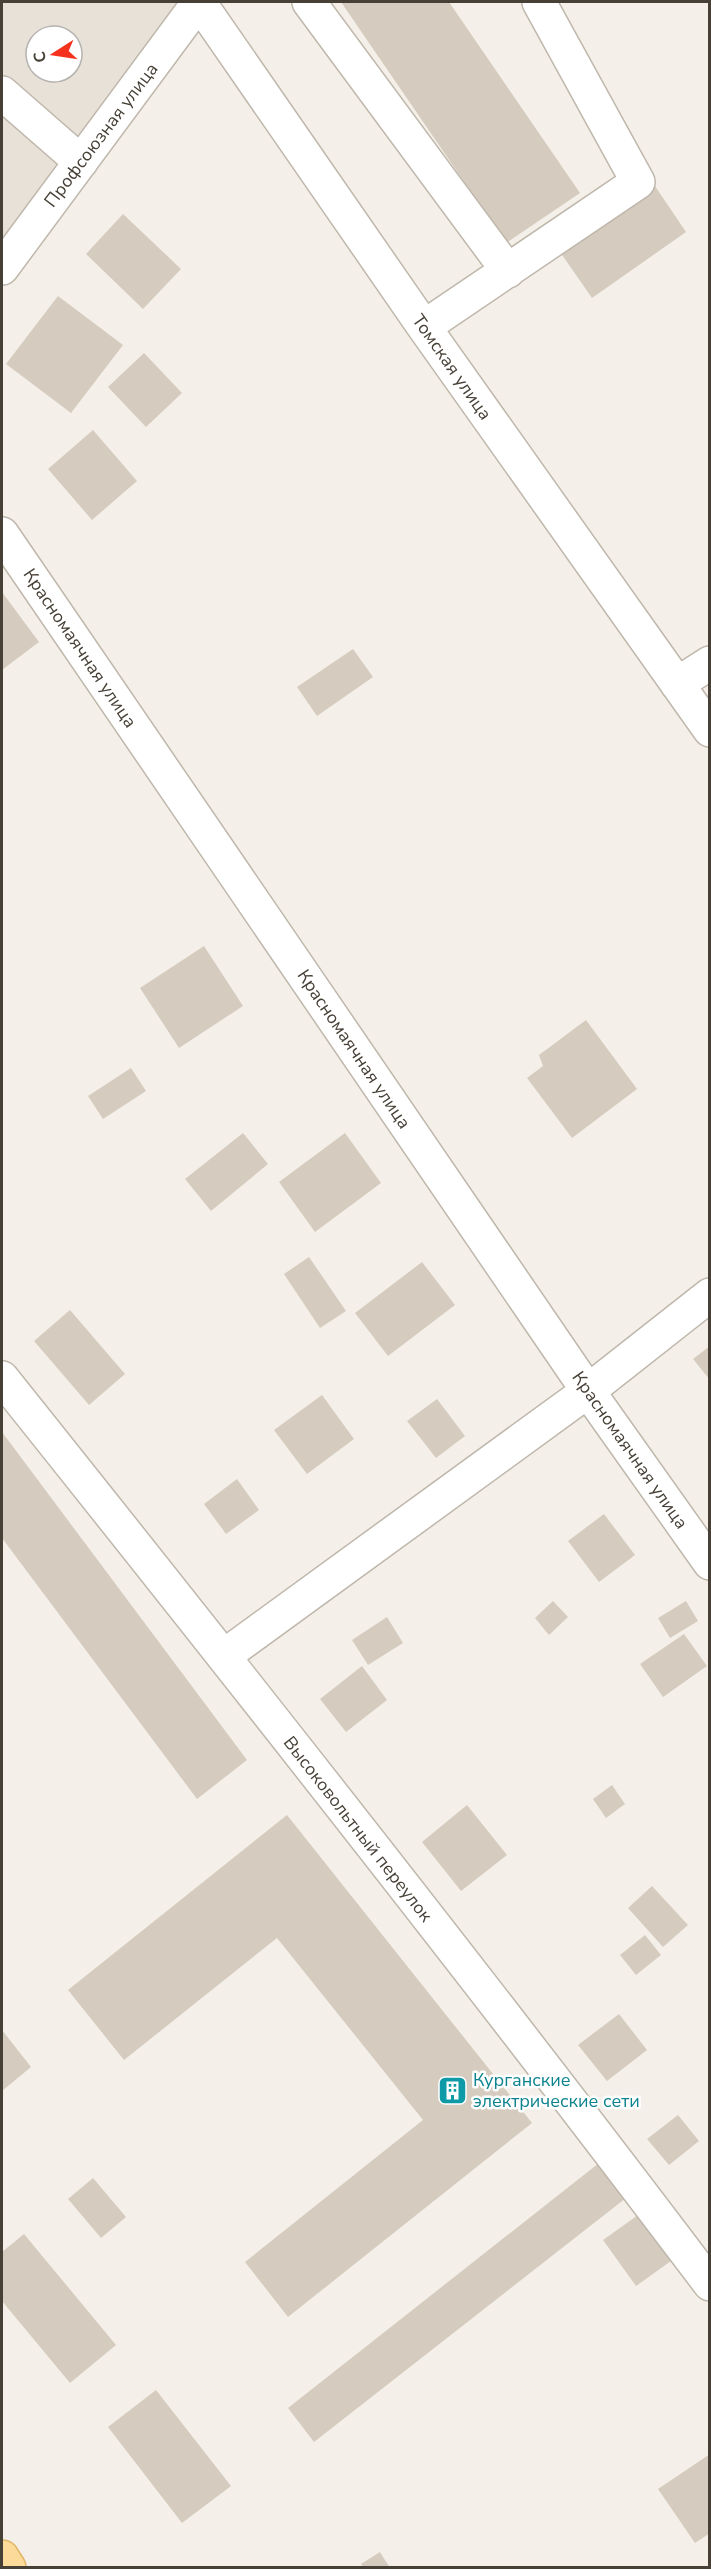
<svg xmlns="http://www.w3.org/2000/svg" width="711" height="2569" viewBox="0 0 711 2569" font-family="'Nunito Sans',sans-serif">
	<rect width="100%" height="100%" fill="#f4f0e9"/>
	<path fill="#e8e1d7" fill-rule="evenodd" d="M2,2H195L2,263ZM36,36H72V72H36Z"/>
	<path fill="#d5cbbe" d="M341,2H449L580,193L506,243Z
		M655,186L686,232L592,298L560,252Z
		M123,214L181,269L143,309L86,254Z
		M58,296L123,345L71,413L6,364Z
		M144,353L182,393L146,427L108,387Z
		M93,430L137,481L92,520L48,469Z
		M2,592L39,642L2,670Z
		M353,649L373,677L317,716L297,687Z
		M204,946L243,1006L179,1048L140,988Z
		M586,1020L637,1089L572,1138L527,1078L543,1066L539,1055Z
		M131,1068L146,1091L103,1119L88,1096Z
		M243,1133L268,1164L211,1211L185,1179Z
		M345,1133L381,1183L315,1232L279,1182Z
		M309,1257L346,1311L320,1328L284,1274Z
		M422,1262L455,1305L388,1356L355,1313Z
		M70,1310L125,1374L89,1405L34,1341Z
		M710,1346V1380L693,1359Z
		M322,1395L354,1439L307,1474L274,1430Z
		M437,1399L465,1436L436,1458L407,1421Z
		M2,1432L247,1760L197,1799L2,1538Z
		M237,1479L259,1510L226,1534L204,1504Z
		M604,1514L635,1555L599,1582L568,1541Z
		M553,1601L568,1617L549,1635L535,1618Z
		M686,1601L698,1621L670,1638L658,1618Z
		M387,1617L403,1643L368,1665L352,1640Z
		M684,1634L707,1666L663,1697L640,1664Z
		M362,1666L387,1700L346,1732L320,1699Z
		M612,1785L625,1804L606,1818L593,1799Z
		M467,1805L507,1855L461,1891L422,1842Z
		M287,1815L532,2123L288,2317L245,2262L423,2120L277,1938L124,2060L68,1990Z
		M652,1886L688,1925L663,1947L628,1908Z
		M645,1935L661,1955L636,1975L620,1955Z
		M619,2014L647,2050L607,2081L578,2045Z
		M2,2030L31,2067L2,2091Z
		M678,2115L699,2141L669,2165L647,2139Z
		M599,2163L626,2198L314,2442L288,2408Z
		M93,2178L126,2217L101,2238L68,2199Z
		M645,2210L678,2256L636,2286L603,2240Z
		M24,2234L116,2345L70,2383L2,2301V2252Z
		M156,2390L231,2486L182,2523L108,2427Z
		M710,2454V2533L695,2543L658,2489Z
		M380,2552L390,2568H363L361,2564Z"/>
	<g fill="none" stroke-linecap="round" stroke-linejoin="round">
		<defs>
			<path id="minor" d="M199,2L424,327L710,730
				M309,2L508,271
				M2,93L81,162
				M2,268L199,2
				M424,327L638,182L539,2
				M2,534L588,1391L710,1563
				M677,684L710,663
				M2,1378C241,1677 479,1978 710,2284
				M224,1656L588,1391L710,1295"/>
			<path id="major" d="M2,2557L9,2568"/>
		</defs>
		<use href="#minor" stroke="#bfb7ab" stroke-width="36"/>
		<use href="#major" stroke="#e2b669" stroke-width="36"/>
		<use href="#minor" stroke="#fff" stroke-width="33"/>
		<use href="#major" stroke="#fcda9a" stroke-width="33"/>
	</g>
	<defs>
		<symbol id="building-square" viewBox="-11 -11 22 22"><rect x="-9" y="-9" width="18" height="18" rx="4" fill="#0f9aa8" stroke="#fff"/><path d="M-4-6H4V6H1V3H-1V6H-4ZM-2.5-4.3h1.7v1.8h-1.7ZM.8-4.3h1.7v1.8H.8ZM-2.5-1h1.7V.8h-1.7ZM.8-1h1.7V.8H.8Z" fill="#fff"/></symbol>
	</defs>
	<g fill-rule="evenodd">
		<use href="#building-square" x="436" y="2074" width="33" height="33"/>
	</g>
	<g text-anchor="middle" dominant-baseline="central" stroke-width="5" stroke-linejoin="round" paint-order="stroke">
		<g font-size="18" fill="#474037" stroke="#fff">
			<text transform="translate(101 135) rotate(-53)">Профсоюзная улица</text>
			<text transform="translate(452 367) rotate(55)">Томская улица</text>
			<text transform="translate(80 648) rotate(56)">Красномаячная улица</text>
			<text transform="translate(354 1049) rotate(56)">Красномаячная улица</text>
			<text transform="translate(630 1450) rotate(55)">Красномаячная улица</text>
			<text transform="translate(358 1829) rotate(52)">Высоковольтный переулок</text>
		</g>
		<g font-size="18" fill="#0d838f" stroke="#fff" text-anchor="start">
			<text x="473" y="2080">Курганские<tspan x="473" dy="21">электрические сети</tspan></text>
		</g>
	</g>
	<rect width="711" height="2569" fill="none" stroke="#474037" stroke-width="6"/>
	<g transform="translate(54 54) rotate(258)"><circle r="28" fill="#ffffff" stroke="#b5b3af" stroke-width="1.5"/>
	<path d="M0-4.5L10 22L0 15L-10 22Z" fill="#f5321e"/>
	<text y="-9" font-size="16" font-weight="bold" text-anchor="middle" fill="#474037">С</text>
	</g>
</svg>
